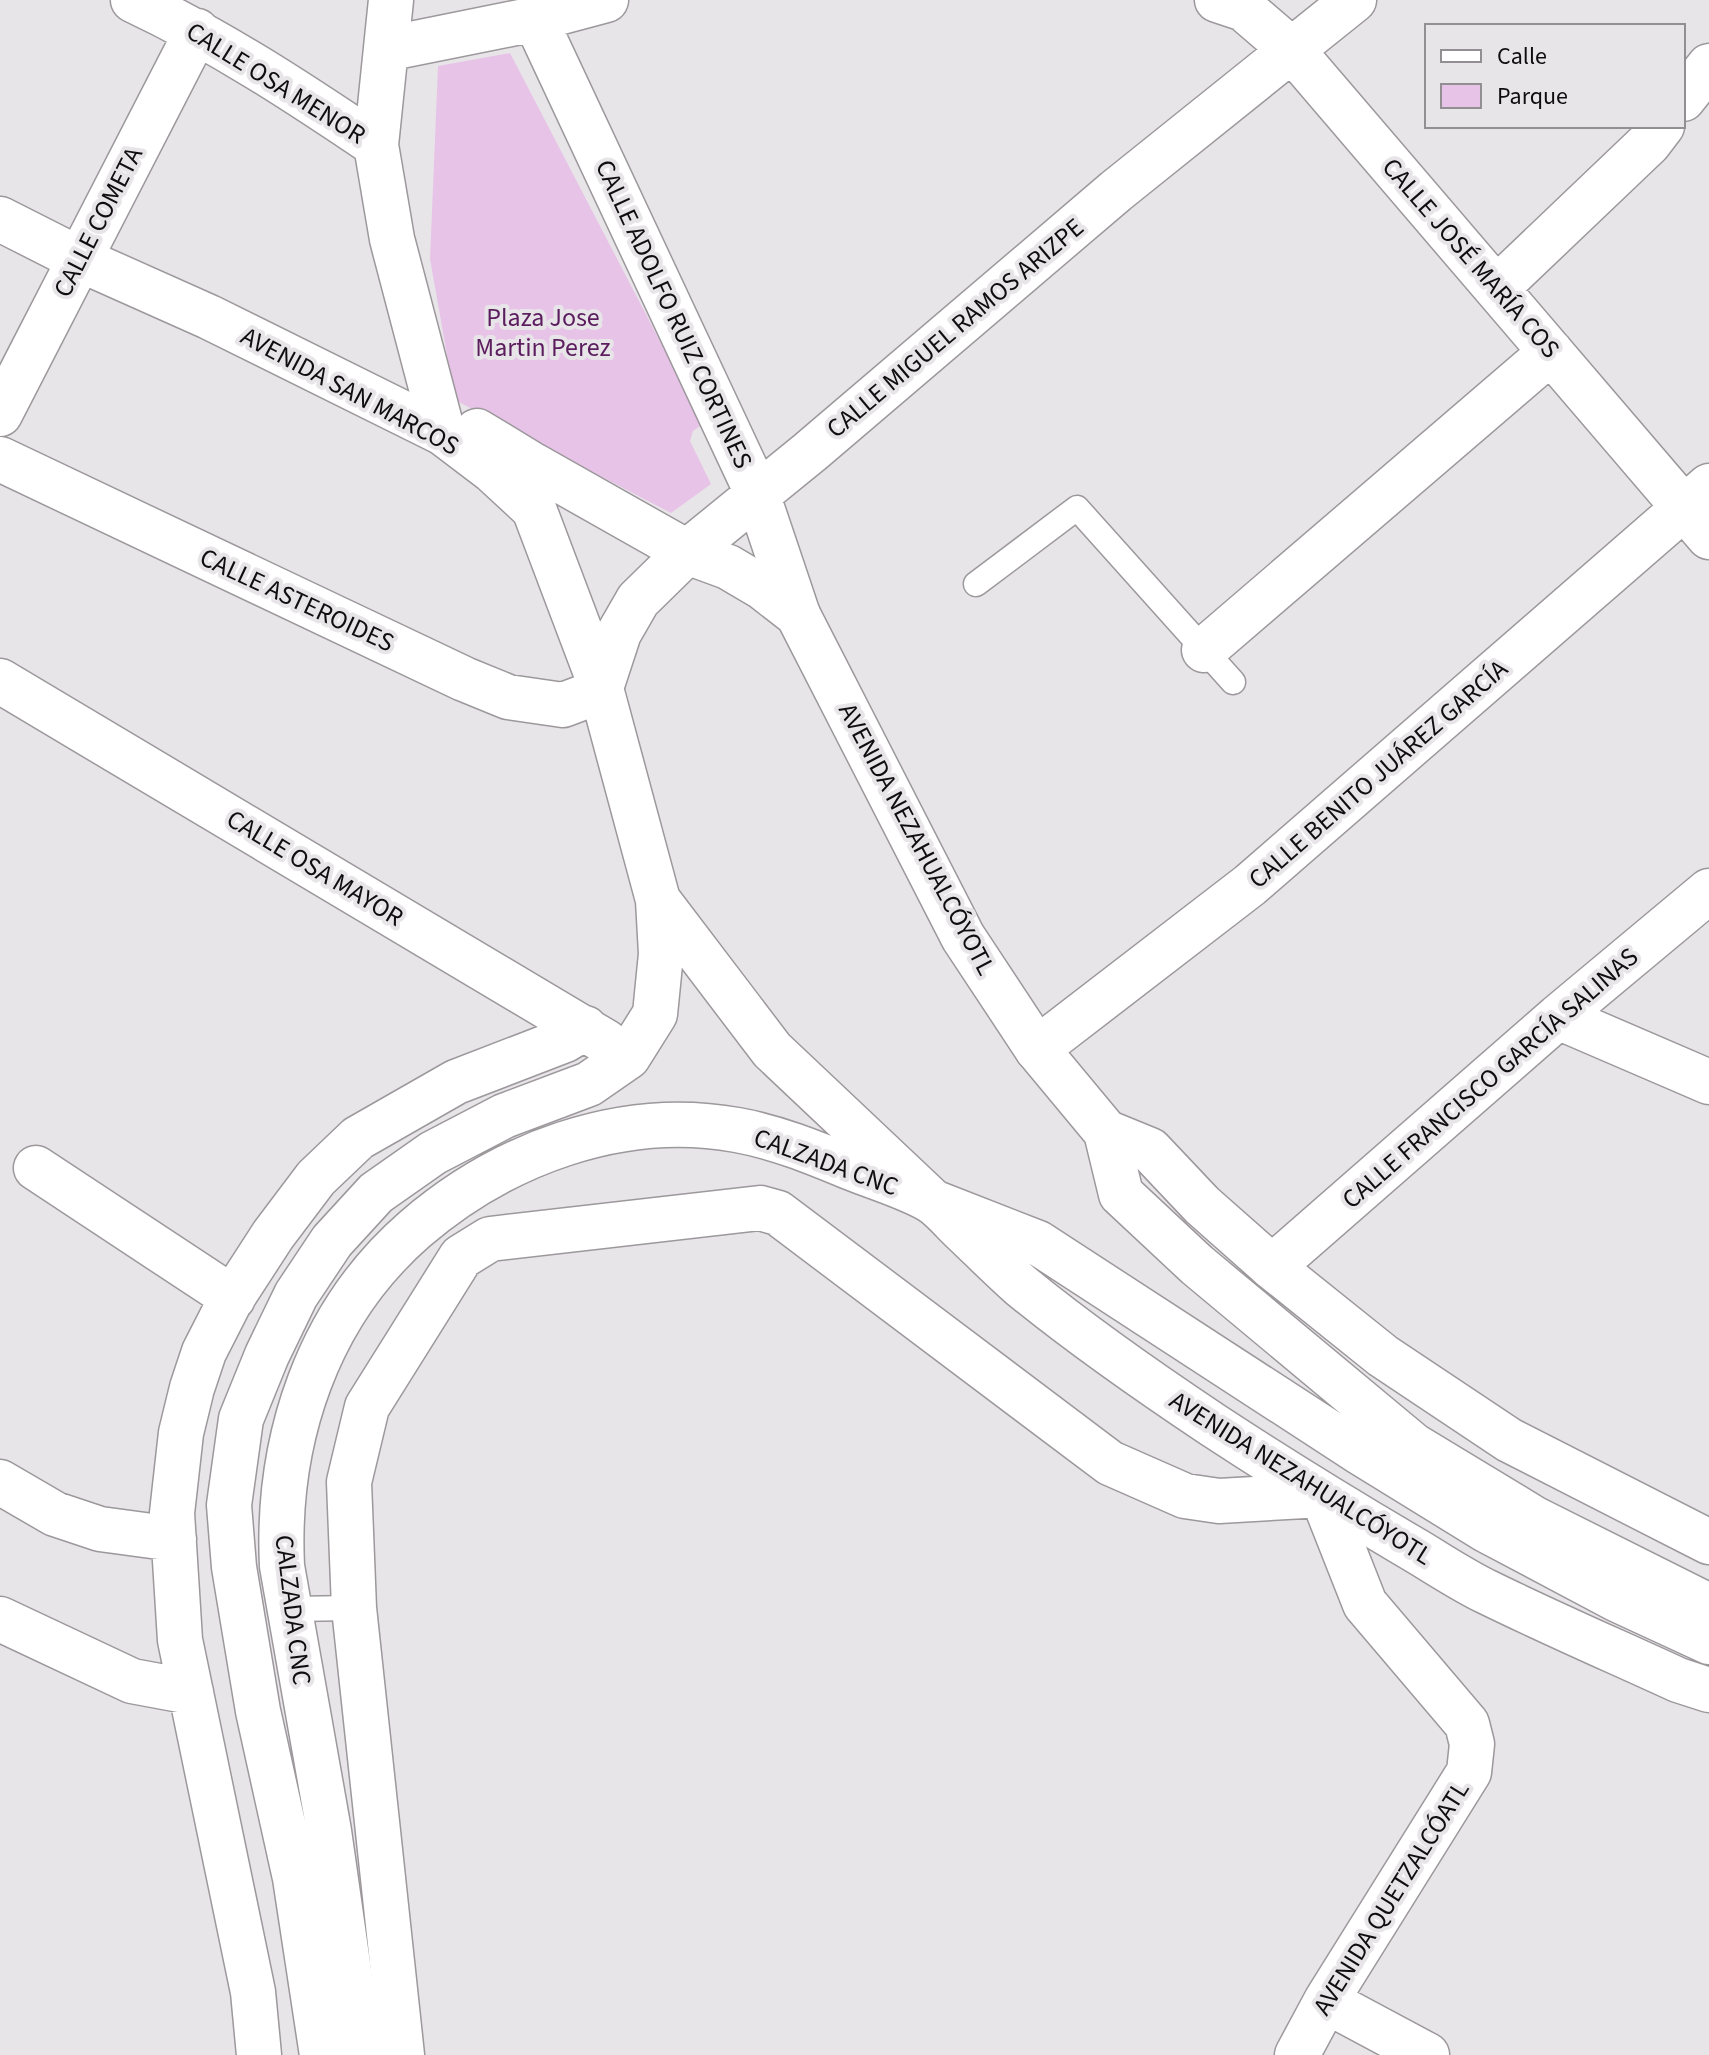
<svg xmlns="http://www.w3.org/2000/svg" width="1709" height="2055" viewBox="0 0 1709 2055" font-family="'Source Sans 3',sans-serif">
	<rect width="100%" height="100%" fill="#e8e5e8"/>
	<path fill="#e8c3e8" d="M510,53L703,424L693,431L690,441L711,484L671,513L455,400L430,259L438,66Z"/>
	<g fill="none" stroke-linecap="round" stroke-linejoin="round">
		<defs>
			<path id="service" d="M976,584L1077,508L1233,682
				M290,1609L354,1608"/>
			<path id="minor" d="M133,0C220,41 296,91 376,145
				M391,0L376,145L392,239L443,433
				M1217,0L1244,9L1293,51L1709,537
				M535,19L757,493L798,615
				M386,49L535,19L606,0
				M1683,99L1709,66
				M1498,287L1649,143L1662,126
				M0,414L197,31
				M0,459L464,679L508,697L563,705L600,691L619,633L638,600L687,552L810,452L1116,191L1354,0
				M1204,650L1551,352
				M0,681L606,1042
				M1558,1017L1709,1082
				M1037,1049L1250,885L1709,486
				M36,1168L233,1298
				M1272,1267L1558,1017L1709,891
				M0,1482L55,1514L100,1529L174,1539
				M0,1619L132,1681L191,1692
				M1326,2001L1427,2055
				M259,2055L253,1992L180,1640L172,1513L181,1433L192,1388L204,1352L229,1303L273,1235L316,1178L358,1138L456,1082L565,1040L585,1028
				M402,2055L354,1608L349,1482L367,1407L461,1257L490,1239L760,1208L778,1213L1110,1463L1185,1496L1219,1501L1322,1495L1365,1604L1467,1724L1472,1744L1469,1772L1326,2001L1297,2055"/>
			<path id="secondary" d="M0,219L79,259L209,317L443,433L493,471L534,509L599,681L658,900L661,954L655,1014L628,1057L589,1084L504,1116L433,1153L376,1193L332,1241L296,1295L267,1355L241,1419L229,1505L234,1567L258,1711L295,1878L322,2055
				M477,431L533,465L687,552L728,567L762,587L798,615L963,937L1037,1049L1106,1132L1121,1194L1197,1265L1413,1445L1535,1519L1709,1606
				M658,900L772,1050L933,1202L1038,1243L1361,1453L1486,1530L1618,1600L1709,1642
				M1106,1132L1150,1150L1202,1205L1272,1267L1383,1356L1509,1440L1709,1542
				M361,2055L329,1831L282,1566C276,1440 317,1314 415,1229C502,1154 621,1109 737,1130C776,1137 813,1152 849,1167C873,1177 914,1189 934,1203C943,1210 952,1220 960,1228C980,1247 1000,1267 1020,1285C1082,1336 1147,1381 1213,1425C1277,1467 1342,1507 1408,1546C1434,1561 1460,1579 1487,1592C1550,1623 1615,1651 1678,1680L1709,1690"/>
		</defs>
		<use href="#service" stroke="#9c989c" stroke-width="27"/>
		<use href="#minor" stroke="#9c989c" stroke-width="47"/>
		<use href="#secondary" stroke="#9c989c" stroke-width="47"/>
		<use href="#service" stroke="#fff" stroke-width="24"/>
		<use href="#minor" stroke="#fff" stroke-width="44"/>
		<use href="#secondary" stroke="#fff" stroke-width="44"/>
	</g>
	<g text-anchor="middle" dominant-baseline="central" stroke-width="8" stroke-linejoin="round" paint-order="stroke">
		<g font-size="26" fill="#0f0e0f" stroke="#e8e5e8">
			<text transform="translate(276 83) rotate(32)">CALLE OSA MENOR</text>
			<text transform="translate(98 222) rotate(-63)">CALLE COMETA</text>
			<text transform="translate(1471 258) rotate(49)">CALLE JOSÉ MARÍA COS</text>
			<text transform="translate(674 314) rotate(65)">CALLE ADOLFO RUIZ CORTINES</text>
			<text transform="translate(955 328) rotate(-40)">CALLE MIGUEL RAMOS ARIZPE</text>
			<text transform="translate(350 391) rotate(28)">AVENIDA SAN MARCOS</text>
			<text transform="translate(297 600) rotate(25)">CALLE ASTEROIDES</text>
			<text transform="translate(1378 774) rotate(-41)">CALLE BENITO JUÁREZ GARCÍA</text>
			<text transform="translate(917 839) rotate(62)">AVENIDA NEZAHUALCÓYOTL</text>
			<text transform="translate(315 868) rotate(31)">CALLE OSA MAYOR</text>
			<text transform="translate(1490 1078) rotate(-41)">CALLE FRANCISCO GARCÍA SALINAS</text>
			<text transform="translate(826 1162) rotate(20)">CALZADA CNC</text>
			<text transform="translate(1301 1478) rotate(32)">AVENIDA NEZAHUALCÓYOTL</text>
			<text transform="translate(293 1610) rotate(83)">CALZADA CNC</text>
			<text transform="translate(1391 1898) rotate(-58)">AVENIDA QUETZALCÓATL</text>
		</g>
		<g font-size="26" fill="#5b1d5e" stroke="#e8e5e8">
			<text x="543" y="317">Plaza Jose<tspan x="543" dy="30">Martin Perez</tspan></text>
		</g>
	</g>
	<rect x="1425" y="24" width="260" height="104" fill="#e8e5e8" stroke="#918f91" stroke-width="2"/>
	<rect x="1441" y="50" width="40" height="12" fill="#ffffff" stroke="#918f91" stroke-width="2"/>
	<text x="1497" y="64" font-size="24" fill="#0f0e0f">Calle</text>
	<rect x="1441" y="84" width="40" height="24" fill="#e8c3e8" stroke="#918f91" stroke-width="2"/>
	<text x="1497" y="104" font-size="24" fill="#0f0e0f">Parque</text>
</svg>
